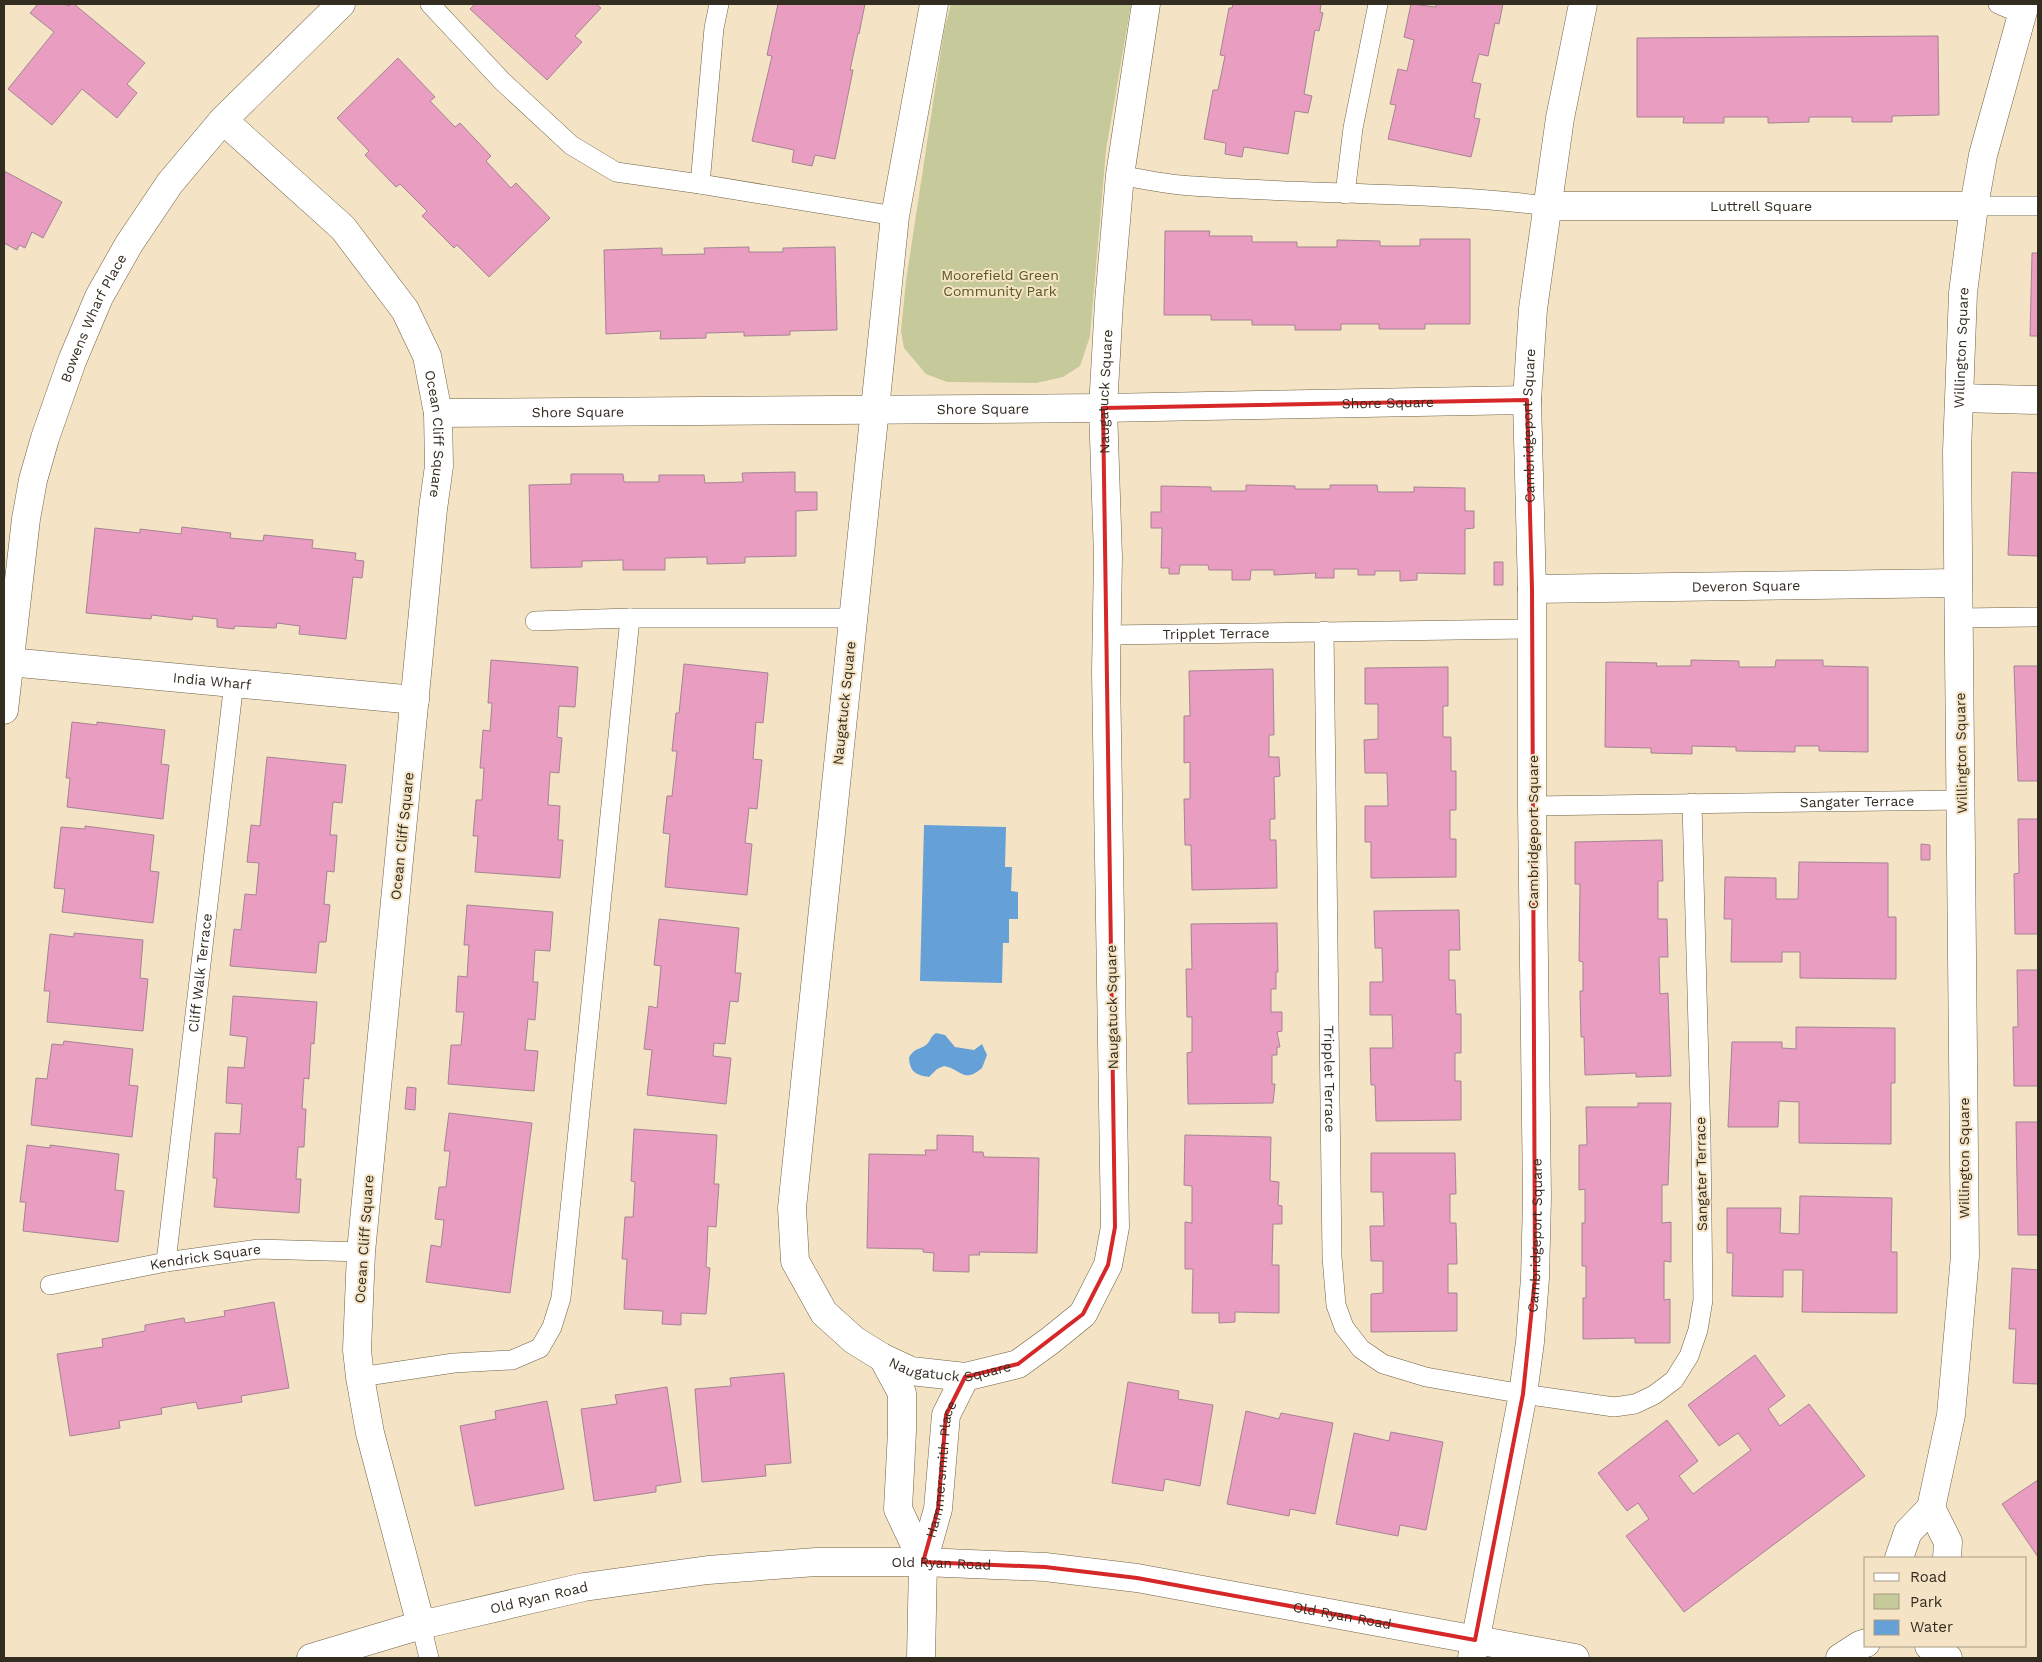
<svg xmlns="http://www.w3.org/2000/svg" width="2042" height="1662" viewBox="0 0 2042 1662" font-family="'Work Sans',sans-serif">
	<rect width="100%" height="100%" fill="#f4e3c4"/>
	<path fill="#c6c999" d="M951,4H1131L1106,150L1090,336L1080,366L1063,377L1036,383L947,382L926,374L904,348L901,331L906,281L944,31Z"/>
	<path fill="#65a1d7" d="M924,825L1006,827L1005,867H1012L1011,891L1018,892V919H1009V943H1003L1002,983L920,981Z
		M936,1033L945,1035L955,1047L974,1050L982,1044L987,1055L982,1068C963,1084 961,1069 944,1066L937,1069L929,1077C916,1075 910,1072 909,1058C914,1047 922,1050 928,1043C931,1039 931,1036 936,1033Z"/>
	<path fill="#e99dc1" stroke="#a58493" d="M38,4H65L69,6L71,4H74L145,63L127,84L137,93L117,118L82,89L52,125L8,89L54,32L30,13Z
		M475,4H596L601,8L575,36L582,42L547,80L470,9Z
		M778,4H865L859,34L858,33L850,70H853L835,159L815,155L812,166L792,162L794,150L752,141L772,56L767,55Z
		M1233,4H1321L1320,12L1323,13L1319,31L1315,30L1304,94L1312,96L1308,113L1295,111L1288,154L1244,147L1242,157L1225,154L1226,143L1204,139L1213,90H1218L1225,56L1220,55L1229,8H1232Z
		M1411,4L1436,7V4H1503L1499,24L1495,23L1488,56L1479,54L1472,82L1481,84L1474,118L1480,119L1471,157L1388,139L1396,105L1390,104L1398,69L1407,71L1414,40L1404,37Z
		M1938,36L1939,115L1892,116V122H1852V117H1809V122L1768,123V117H1724V123H1683L1684,117H1637V38Z
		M398,58L435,97L430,101L455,127L460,123L491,156L486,161L511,188L516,183L550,218L489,277L457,245L454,248L422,216L427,211L400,184L396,187L365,155L369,151L337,118Z
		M4,171L62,202L43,238L32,232L25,248L19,245L17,250L4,243Z
		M1165,231H1210L1209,236H1252V242H1297V247H1337V240L1380,241V246H1420V239H1470V324H1425V329H1379V324H1341V330H1295V325H1252V320H1211V315H1164Z
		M749,247V252H783V248L835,247L837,330L790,331V335L744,336V332L706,333V338L660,339L661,331L606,334L604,250L662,248V255L705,254L704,248Z
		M2032,253H2038V336H2030Z
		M795,472V492H817V510L796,511V556L745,557V563L707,564V557L665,558V570H623V560L582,561V567L531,568L529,485L571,484V474H623L624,482H659V475H704L705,483L743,482L742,473Z
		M2012,472L2038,473V556L2008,555Z
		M1246,485L1295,486V489H1330V485H1377L1378,492H1414V487L1465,488V511H1474V528L1465,529V574L1417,573V580L1400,581V571H1375V575H1358V569H1334V578H1315L1316,573L1274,575V570H1251L1250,580H1232V570H1209L1208,565H1180L1179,574H1169V568H1161L1162,528H1151V512H1161V486L1211,487V491H1246Z
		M182,527L231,533L230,538L263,541L264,535L313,540L312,548L356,553L355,560L364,561L362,578L353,577L346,639L299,634L300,626L277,623L276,628L235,626L234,629L217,627V619L193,616L192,620L152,615L151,619L86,613L95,528L140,533V529L181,534Z
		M1494,562H1503V585H1494Z
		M491,660L578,667L575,707L559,706L557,737L562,738L559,773L550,772L548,805L560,806L558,840H563L560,878L475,872L478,836H473L476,800H482L484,768H480L483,730L490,731L492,703H488Z
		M1691,660L1739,661V667H1775L1776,660H1823V666L1868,667V752L1819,751V746H1795V752L1736,751V747L1692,746V754L1651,753V748L1605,747L1606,662L1657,663L1656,666H1691Z
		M684,664L768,673L763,723L756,722L753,759L762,760L757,809L749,808L745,843L752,844L747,895L665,887L670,834L663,833L667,796H672L677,751H672L676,713H679Z
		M2014,666H2038V781H2018Z
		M1448,667V706H1443V737H1451V771H1456V810H1450V839H1456V877L1371,878V842H1365V806H1388L1387,773H1365L1364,740L1378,739V704H1365V668Z
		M1273,669L1274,735H1269V757H1279L1280,776L1274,777L1275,819H1270V840H1276L1277,888L1192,890L1191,845H1185L1184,799H1190V762L1184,763V716H1190L1189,671Z
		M72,722L97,725V722L165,730L161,764L169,765L163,819L67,807L70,778H66Z
		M267,757L346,765L342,803L333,802L330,835H337L334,872L327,871L324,904L330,905L326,942H319L316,973L230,966L234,929L241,930L245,894L256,895L259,863L247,862L251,825L260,826Z
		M2018,819H2038V934H2015L2014,874L2019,873Z
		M85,826L154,835L150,871L159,872L153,923L62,912L65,889L54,888L61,827L85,829Z
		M1662,840L1663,881H1658V919H1667L1668,957H1659L1660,994L1668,993L1671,1076L1636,1077V1073L1585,1075L1584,1037H1581L1580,991H1583V962L1579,961L1580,884H1575V842Z
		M1921,844L1930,845V860H1921Z
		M1799,862L1888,863V917H1896V979L1800,978V952H1782V962H1731L1732,919H1724L1725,877L1776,878V899H1798Z
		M467,905L553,912L550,951L535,950L533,982H538L535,1020L528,1019L525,1050L538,1051L534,1091L448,1084L451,1045H461L464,1012H456L458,976L467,977L469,945H464Z
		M1459,910L1460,950H1449V980H1455L1456,1014H1461V1053H1455V1081H1461V1120L1376,1121L1375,1085H1371L1370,1048H1393L1392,1015H1370V982H1383L1382,948H1375L1374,911Z
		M659,919L739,928L735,973H741L738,1002L730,1001L725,1044L714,1043L713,1056L731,1058L726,1104L647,1095L652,1050L644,1049L649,1006L657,1008L661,966L654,965Z
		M1277,923L1278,972H1276V989H1271V1012H1282V1031L1277,1032L1280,1047H1277V1055H1272V1084H1275L1273,1103L1188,1104L1187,1053L1192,1052V1017H1187L1186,969H1192L1191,924Z
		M74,933L143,940L140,978L148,979L143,1031L47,1022L50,991H44L50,934L74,937Z
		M2017,970H2038V1086H2014L2013,1027H2018Z
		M233,996L317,1002L314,1044L311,1043L309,1079L304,1078L302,1109H306L304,1147H298L296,1179H301L299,1213L214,1207L217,1178H213L215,1133L240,1134L242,1104L226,1103L228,1067L244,1068L247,1039V1037L230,1035Z
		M1796,1027L1895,1028V1083H1891V1144L1799,1143V1102L1779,1101L1778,1127H1728L1732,1042H1782V1048L1796,1049Z
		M64,1041L133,1049L129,1085L138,1086L132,1137L31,1125L36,1078L47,1079L52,1044L63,1045Z
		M407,1087L416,1088L415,1110L405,1109Z
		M1638,1103H1671L1668,1185H1662V1223L1671,1222V1262L1664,1261V1300L1670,1299V1343H1635V1338L1583,1339V1298H1586V1266H1582V1223H1585V1189L1579,1190V1145H1587L1586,1107H1638Z
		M449,1113L532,1123L510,1293L426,1282L431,1245L441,1247L444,1220L435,1219L439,1187H446L450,1151H444Z
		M2016,1122H2038V1235H2018Z
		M634,1129L717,1135L714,1184H719L716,1227L708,1226L706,1267L710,1268L706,1314L681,1313V1325L662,1324L663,1311L624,1309L627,1259H622L625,1217H633L635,1182L631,1181Z
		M937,1135L973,1136V1152H983L984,1157L1039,1158L1037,1253L979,1252L980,1255H969V1272L933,1271L934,1253L923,1252V1249L867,1248L869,1154L926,1155L925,1150H937Z
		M1185,1135L1271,1137L1270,1181L1279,1182L1278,1205L1282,1206V1224H1273L1272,1265H1279V1313L1235,1312V1322L1219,1323V1313H1192L1193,1269H1185V1222L1192,1223V1186L1184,1185Z
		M27,1145L50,1148V1145L119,1154L115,1190L124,1191L118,1242L23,1231L26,1202H20Z
		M1371,1153H1455L1456,1194H1450V1223H1456L1457,1264H1448V1293H1457V1331L1371,1332V1294L1383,1293V1261H1371L1370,1226H1384L1383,1192H1371Z
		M1800,1196L1892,1198L1891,1252H1897V1313L1802,1312L1803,1270H1783V1297L1732,1296L1733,1253H1727V1208H1781L1780,1233L1799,1234Z
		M2012,1268L2038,1270V1384L2013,1383L2016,1329H2009Z
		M274,1302L289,1388L241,1396L242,1402L198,1409L196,1402L161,1408L162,1414L119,1421L120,1428L70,1436L57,1354L103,1347L102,1339L145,1331V1325L184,1318L185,1323L225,1316L224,1311Z
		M1755,1355L1785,1396L1768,1409L1780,1426L1809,1404L1865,1476L1684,1612L1626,1536L1649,1519L1638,1503L1627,1511L1598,1473L1667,1420L1698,1461L1679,1476L1693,1494L1751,1450L1738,1433L1719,1446L1688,1405Z
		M784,1373L791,1463L765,1465L766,1476L702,1482L695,1389L731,1386L730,1378Z
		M1128,1382L1179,1391L1178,1399L1213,1405L1200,1486L1165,1479L1163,1491L1112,1483Z
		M667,1387L681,1482L656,1486V1492L594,1501L581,1409L617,1404L615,1395Z
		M547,1401L564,1489L475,1506L460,1426L496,1419L495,1411Z
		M1246,1411L1279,1419L1281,1413L1333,1423L1315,1514L1290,1509L1289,1516L1227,1504Z
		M1391,1432L1443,1442L1426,1530L1400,1525L1398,1536L1336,1524L1354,1433L1389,1441Z
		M2038,1480V1557L2002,1504Z"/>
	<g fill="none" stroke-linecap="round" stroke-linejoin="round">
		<defs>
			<g id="service">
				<path d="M430,4L502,81L571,145L616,172L700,184L895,216"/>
				<path d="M1998,4L2022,14"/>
				<path d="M1120,175C1140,179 1160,183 1180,185C1303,195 1427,191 1549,206"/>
				<path d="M700,184L714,28L719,4"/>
				<path d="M1345,194L1353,128L1378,4"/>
				<path d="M1974,206H2038"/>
				<path d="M1959,618L2038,617"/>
				<path d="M535,621L630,618H853"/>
				<path id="s1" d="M1324,631L1332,1257L1336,1305L1344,1327L1361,1349L1383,1364L1426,1377L1523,1394L1614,1407L1635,1404L1654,1395L1674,1380L1689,1356L1698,1330L1703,1300L1701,1140L1692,803"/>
				<path id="s2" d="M1108,635L1533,629"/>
				<path id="s3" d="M1532,806L1962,800"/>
				<path id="s4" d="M166,1262L234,682"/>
				<path id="s5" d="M50,1285L166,1262L258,1249L361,1252"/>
				<path d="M360,1377L454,1363L512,1360L540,1348L552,1327L561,1298L630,618"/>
				<path d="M421,1625L429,1658"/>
			</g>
			<g id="minor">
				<path id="s6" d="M934,4L895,216L792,1208L795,1261L824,1313L854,1340L883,1358L911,1371L965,1377L1018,1364L1051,1340L1083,1314L1108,1265L1115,1227L1106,672L1108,557L1103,408L1109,302L1120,175L1146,4"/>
				<path id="s7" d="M223,120L343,228L405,310L427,356L438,413L439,466L433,509L361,1252L357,1350L360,1377L370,1433L421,1625"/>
				<path id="s8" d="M1549,206H1974"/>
				<path d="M1960,398L2038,400"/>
				<path id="s9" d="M438,413L1103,408L1527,400"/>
				<path id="s10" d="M1532,589L1958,583"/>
				<path id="s11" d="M9,662L415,700"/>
				<path id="s12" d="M4,710L26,519L33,480L45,438L72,361L99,297L129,244L170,183L223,120L341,4"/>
				<path d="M883,1358L902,1393V1431L898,1509L923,1562"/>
				<path d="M1931,1508L1948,1542L1947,1558"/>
				<path id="s13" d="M1899,1558L1908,1532L1931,1508L1951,1415L1965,1256L1957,451L1963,293L1974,206L1983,155L2025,4"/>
				<path id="s14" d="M921,1658L923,1562L938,1509L946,1415L965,1377"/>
				<path id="s15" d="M1472,1658L1523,1394L1530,1342L1535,1278L1537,1198L1532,806V589L1527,400L1533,309L1560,118L1583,4"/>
			</g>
			<g id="tertiary">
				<path d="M1929,1646L1948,1658"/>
				<path id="s16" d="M311,1658L421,1625L584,1587L708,1570L816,1562H923L1045,1567L1137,1578L1575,1658"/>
				<path d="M1840,1658L1860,1645L1866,1643"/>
			</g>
		</defs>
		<use href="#service" stroke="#6f6145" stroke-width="20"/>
		<use href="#minor" stroke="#6f6145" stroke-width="29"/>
		<use href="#tertiary" stroke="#6f6145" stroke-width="29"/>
		<use href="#service" stroke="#fff" stroke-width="19"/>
		<use href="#minor" stroke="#fff" stroke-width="28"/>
		<use href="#tertiary" stroke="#fff" stroke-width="28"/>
	</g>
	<path fill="none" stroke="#d62828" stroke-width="4" stroke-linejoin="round" d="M1527,400L1532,589L1535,1278L1523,1394L1475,1640L1137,1578L1045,1567L923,1562L938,1509L946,1415L965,1377L1018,1364L1083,1314L1108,1265L1115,1227L1103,408Z"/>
	<g text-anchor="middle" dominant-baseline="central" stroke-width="4" stroke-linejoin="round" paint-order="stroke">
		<g font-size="14" fill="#332c20" stroke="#f4e3c4">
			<text stroke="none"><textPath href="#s8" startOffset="212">Luttrell Square</textPath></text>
			<text stroke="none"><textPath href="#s12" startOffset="405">Bowens Wharf Place</textPath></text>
			<text stroke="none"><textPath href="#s13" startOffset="1224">Willington Square</textPath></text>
			<text stroke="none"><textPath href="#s6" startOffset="2551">Naugatuck Square</textPath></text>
			<text stroke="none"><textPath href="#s9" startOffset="950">Shore Square</textPath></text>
			<text stroke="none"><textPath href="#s9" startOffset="545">Shore Square</textPath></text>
			<text stroke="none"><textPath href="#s9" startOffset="140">Shore Square</textPath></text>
			<text stroke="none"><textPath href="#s15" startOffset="1238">Cambridgeport Square</textPath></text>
			<text stroke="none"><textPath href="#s7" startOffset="394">Ocean Cliff Square</textPath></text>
			<text stroke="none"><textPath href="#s10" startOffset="214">Deveron Square</textPath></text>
			<text stroke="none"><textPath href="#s2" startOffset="108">Tripplet Terrace</textPath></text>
			<text stroke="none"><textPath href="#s11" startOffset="204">India Wharf</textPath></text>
			<text transform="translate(844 703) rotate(-84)">Naugatuck Square</text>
			<text transform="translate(1961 753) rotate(-91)">Willington Square</text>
			<text stroke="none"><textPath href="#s3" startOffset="325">Sangater Terrace</textPath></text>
			<text transform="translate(1533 832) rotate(-90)">Cambridgeport Square</text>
			<text transform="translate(402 836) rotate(-84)">Ocean Cliff Square</text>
			<text stroke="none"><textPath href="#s4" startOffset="291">Cliff Walk Terrace</textPath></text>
			<text transform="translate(1112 1007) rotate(-91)">Naugatuck Square</text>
			<text stroke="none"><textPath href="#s1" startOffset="448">Tripplet Terrace</textPath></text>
			<text transform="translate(1964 1158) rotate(-90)">Willington Square</text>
			<text transform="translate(1701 1174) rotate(-91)">Sangater Terrace</text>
			<text stroke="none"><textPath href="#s15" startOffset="428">Cambridgeport Square</textPath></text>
			<text transform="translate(364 1239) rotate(-86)">Ocean Cliff Square</text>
			<text stroke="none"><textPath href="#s5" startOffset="158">Kendrick Square</textPath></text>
			<text stroke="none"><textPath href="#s6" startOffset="1470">Naugatuck Square</textPath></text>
			<text stroke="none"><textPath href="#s14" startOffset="191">Hammersmith Place</textPath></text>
			<text stroke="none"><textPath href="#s16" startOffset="641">Old Ryan Road</textPath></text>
			<text stroke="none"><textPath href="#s16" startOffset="236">Old Ryan Road</textPath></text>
			<text stroke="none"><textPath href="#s16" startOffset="1046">Old Ryan Road</textPath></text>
		</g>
		<g font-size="14" fill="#57581f" stroke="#f4e3c4">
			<text x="1000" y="275">Moorefield Green<tspan x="1000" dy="16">Community Park</tspan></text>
		</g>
	</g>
	<rect width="2042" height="1662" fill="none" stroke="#332c20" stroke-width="10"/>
	<rect x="1864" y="1557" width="162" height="90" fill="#f4e3c4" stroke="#a79a82"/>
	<rect x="1874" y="1573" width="25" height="8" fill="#ffffff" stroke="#a79a82"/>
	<text x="1910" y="1582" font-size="15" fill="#332c20">Road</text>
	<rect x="1874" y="1594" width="25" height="15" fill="#c6c999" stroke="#a79a82"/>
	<text x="1910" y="1607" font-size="15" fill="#332c20">Park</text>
	<rect x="1874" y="1620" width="25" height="15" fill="#65a1d7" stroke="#a79a82"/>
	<text x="1910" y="1632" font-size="15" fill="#332c20">Water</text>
</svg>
